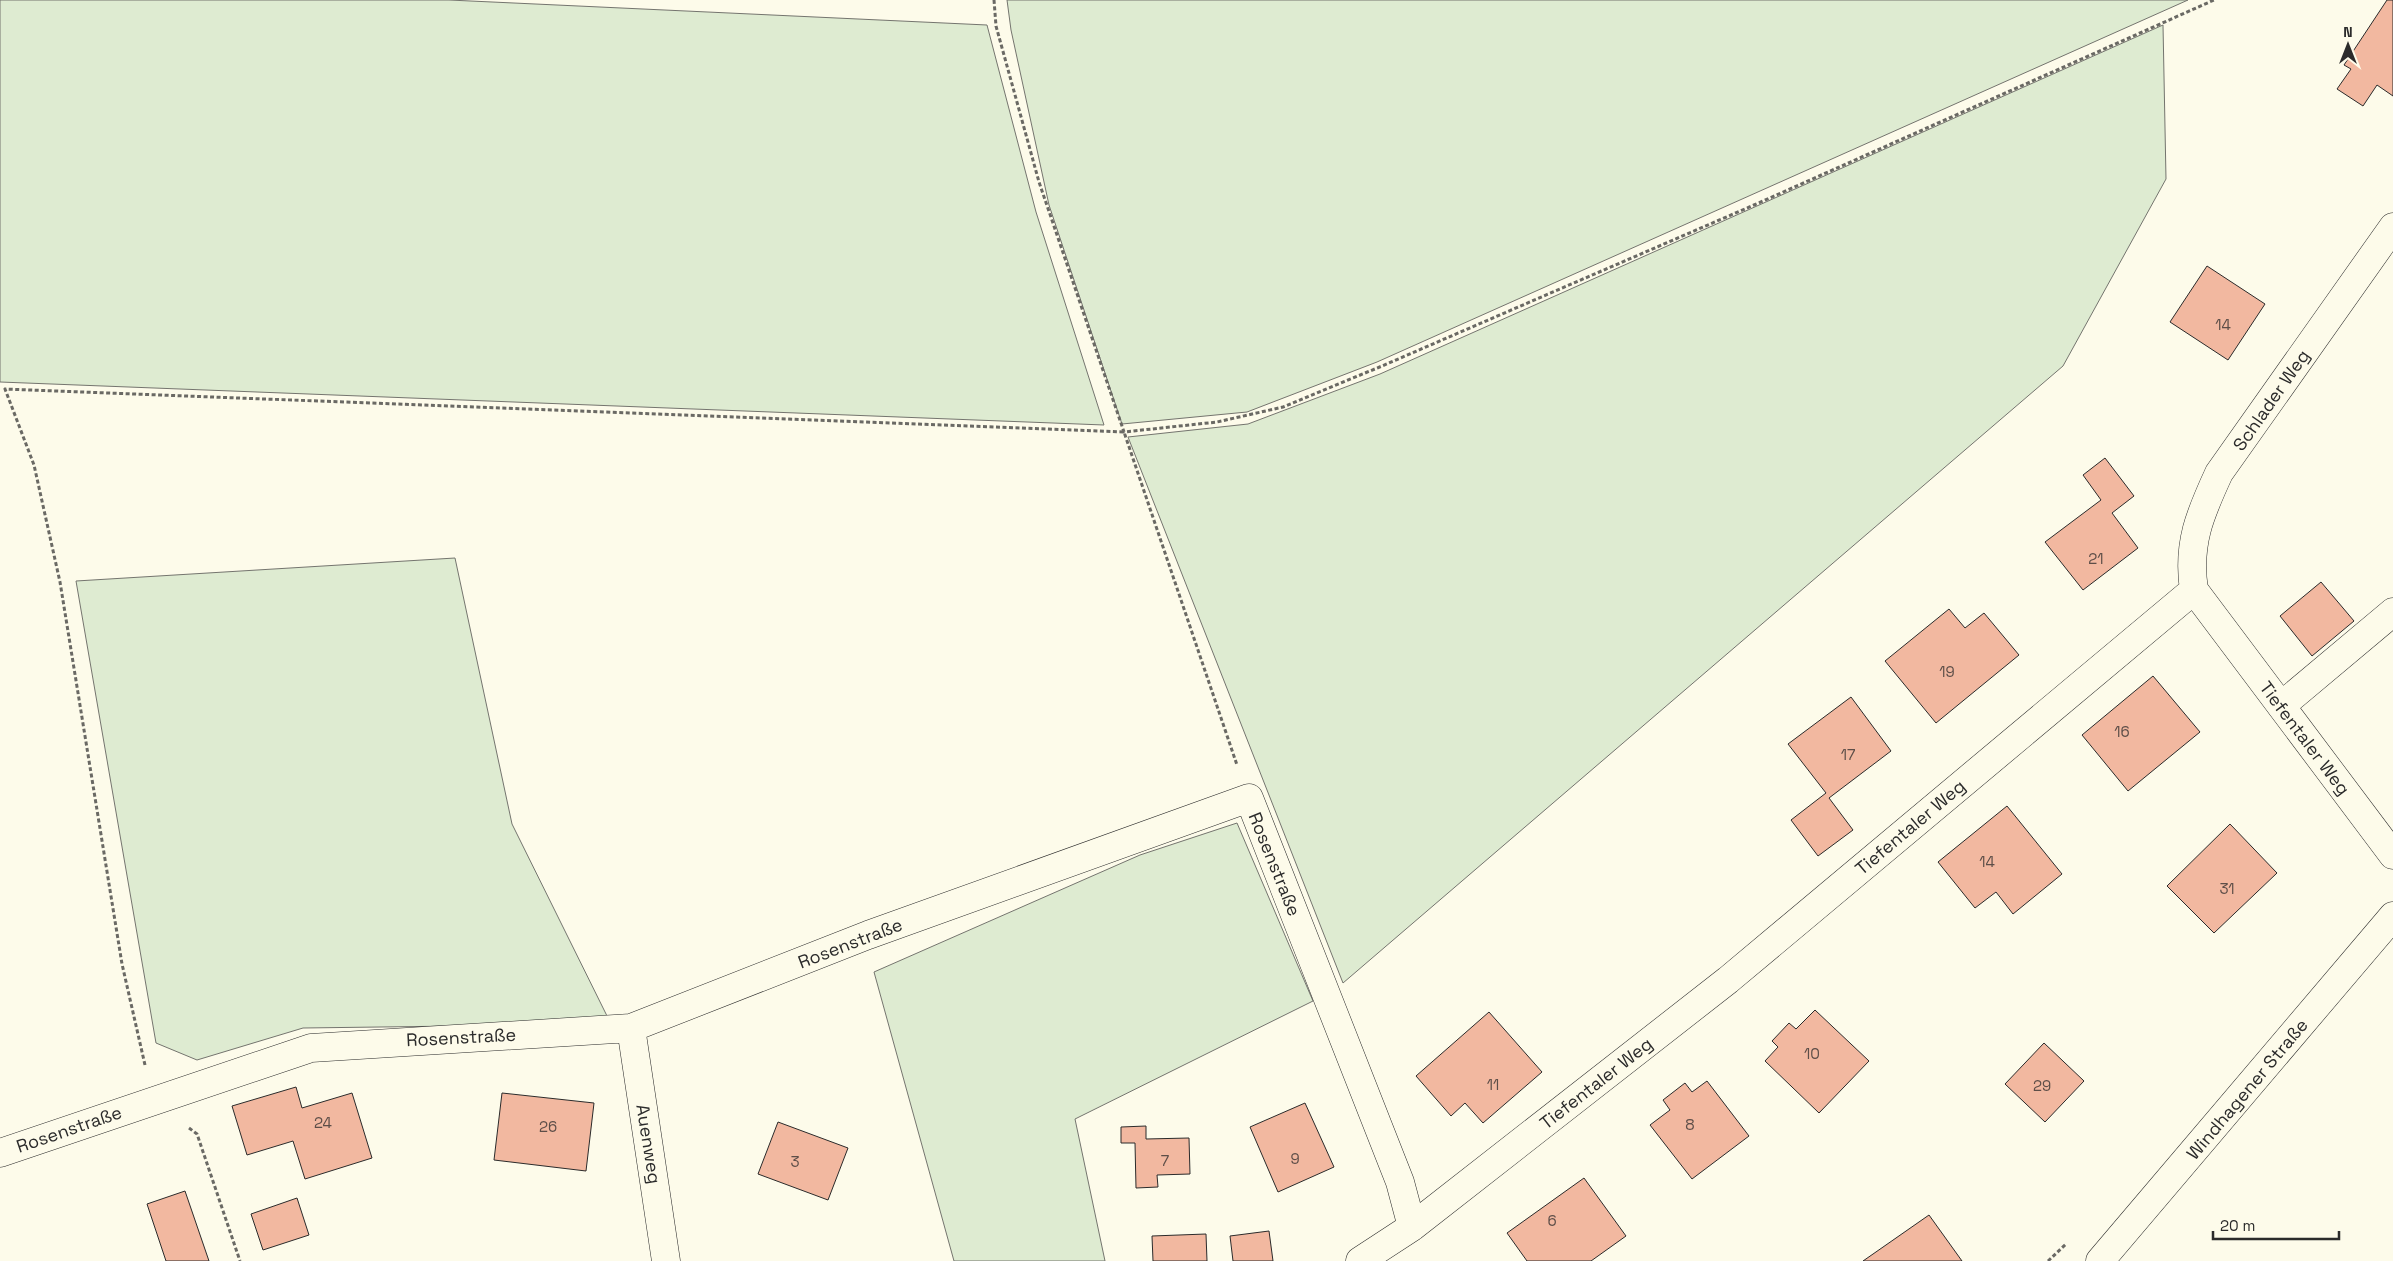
<svg xmlns="http://www.w3.org/2000/svg" width="2393" height="1261" viewBox="0 0 2393 1261" font-family="'Space Grotesk',sans-serif">
	<rect width="100%" height="100%" fill="#fdfbea"/>
	<path fill="#deebd1" stroke="#74746e" d="M0,0H449L987,25L1036,212L1104,425L0,382Z
		M1007,0H2188L1377,362L1247,412L1122,424L1049,205L1011,30Z
		M2163,25L2166,179L2063,366L1343,983L1128,437L1248,424L1380,374Z
		M455,558L512,824L611,1024L303,1028L197,1060L156,1043L76,581Z
		M1237,823L1313,1001L1075,1119L1105,1261H954L874,972L1140,855Z"/>
	<path fill="#f2b8a0" stroke="#2b2b2b" d="M2387,0H2393V96L2377,85L2363,106L2337,89L2351,69L2344,65Z
		M2207,266L2265,304L2228,360L2170,322Z
		M2105,458L2134,496L2112,513L2138,548L2083,590L2045,542L2101,500L2083,475Z
		M2321,582L2354,621L2312,656L2280,616Z
		M1949,609L1965,628L1984,613L2019,655L1936,723L1885,661Z
		M2153,676L2200,732L2128,791L2082,735Z
		M1851,697L1891,751L1829,798L1853,830L1818,856L1791,820L1826,793L1788,744Z
		M2007,806L2062,874L2013,914L1996,892L1975,908L1938,862Z
		M2230,824L2277,873L2214,933L2167,886Z
		M1815,1010L1869,1061L1819,1113L1765,1061L1778,1047L1772,1041L1789,1023L1796,1029Z
		M1489,1012L1542,1072L1483,1123L1465,1103L1451,1116L1416,1076Z
		M2044,1043L2084,1081L2045,1122L2005,1084Z
		M1707,1081L1749,1136L1692,1179L1650,1125L1670,1110L1663,1100L1685,1083L1692,1092Z
		M296,1087L302,1108L352,1093L372,1158L305,1179L293,1141L247,1155L232,1106Z
		M502,1093L594,1103L586,1171L494,1160Z
		M1305,1103L1334,1167L1278,1192L1250,1127Z
		M778,1122L848,1148L828,1200L758,1174Z
		M1146,1126V1139L1189,1138L1190,1174L1157,1175L1158,1187L1136,1188L1135,1143H1121V1127Z
		M1584,1178L1626,1236L1591,1261H1527L1507,1233Z
		M185,1191L209,1261H166L147,1204Z
		M297,1198L309,1235L263,1250L251,1214Z
		M1929,1215L1962,1261H1863Z
		M1269,1231L1273,1261H1233L1230,1236Z
		M1206,1234L1207,1261H1153L1152,1236Z"/>
	<g fill="none" stroke-linecap="round" stroke-linejoin="round">
		<defs>
			<path id="minor" d="M2194,590C2187,544 2200,514 2219,473L2393,227
				M2281,706L2393,612
				M631,1028L666,1261
				M0,1153L311,1048L631,1028L868,935L1249,798L1400,1182L1412,1227
				M1360,1261L1412,1227L1728,980L2194,590L2393,855"/>
			<path id="major" d="M2100,1261L2393,916"/>
		</defs>
		<use href="#minor" stroke="#2b2b2b" stroke-width="29"/>
		<use href="#major" stroke="#2b2b2b" stroke-width="29"/>
		<path stroke="#6a6964" stroke-width="3" stroke-dasharray="4 2.5" stroke-linecap="butt" d="M994,0L996,26L1039,182L1124,432L1217,422L1283,407L1382,366L1754,205L2214,0
			M145,1065L122,964L60,582L34,465L5,389L1124,432L1237,765
			M189,1128L197,1134L240,1261
			M2048,1261L2066,1244"/>
		<use href="#minor" stroke="#fdfbea" stroke-width="28"/>
		<use href="#major" stroke="#fdfbea" stroke-width="28"/>
	</g>
	<g text-anchor="middle" dominant-baseline="central" stroke-width="4" stroke-linejoin="round" paint-order="stroke">
		<g font-size="15" fill="#5d4e48">
			<text x="2223" y="324">14</text>
			<text x="2096" y="558">21</text>
			<text x="1947" y="671">19</text>
			<text x="2122" y="731">16</text>
			<text x="1848" y="754">17</text>
			<text x="1987" y="861">14</text>
			<text x="2227" y="888">31</text>
			<text x="1812" y="1053">10</text>
			<text x="1493" y="1084">11</text>
			<text x="2042" y="1085">29</text>
			<text x="323" y="1122">24</text>
			<text x="1690" y="1124">8</text>
			<text x="548" y="1126">26</text>
			<text x="1295" y="1158">9</text>
			<text x="1165" y="1160">7</text>
			<text x="795" y="1161">3</text>
			<text x="1552" y="1220">6</text>
		</g>
		<g font-size="18" fill="#2b2b2b" stroke="#fdfbea">
			<text transform="translate(2271 400) rotate(-55)">Schlader Weg</text>
			<text transform="translate(2305 738) rotate(53)">Tiefentaler Weg</text>
			<text transform="translate(1910 827) rotate(-40)">Tiefentaler Weg</text>
			<text transform="translate(1275 864) rotate(68)">Rosenstraße</text>
			<text transform="translate(850 943) rotate(-21)">Rosenstraße</text>
			<text transform="translate(461 1037) rotate(-3)">Rosenstraße</text>
			<text transform="translate(1596 1083) rotate(-38)">Tiefentaler Weg</text>
			<text transform="translate(2247 1089) rotate(-50)">Windhagener Straße</text>
			<text transform="translate(69 1129) rotate(-19)">Rosenstraße</text>
			<text transform="translate(649 1144) rotate(81)">Auenweg</text>
		</g>
	</g>
	<g transform="translate(2348 45)" stroke="#fdfbea" stroke-width="4" paint-order="stroke">
	<path d="M0-4L9 19L0 12L-9 19Z" fill="#2b2b2b"/>
	<text y="-8" font-size="14" font-weight="bold" text-anchor="middle" fill="#2b2b2b">N</text>
	</g>
	<path d="M2213 1231v8h126v-8" fill="none" stroke="#2b2b2b" stroke-width="2.5"/>
	<text x="2220" y="1231" font-size="15" fill="#2b2b2b" stroke="#fdfbea" stroke-width="4" paint-order="stroke">20 m</text>
</svg>
